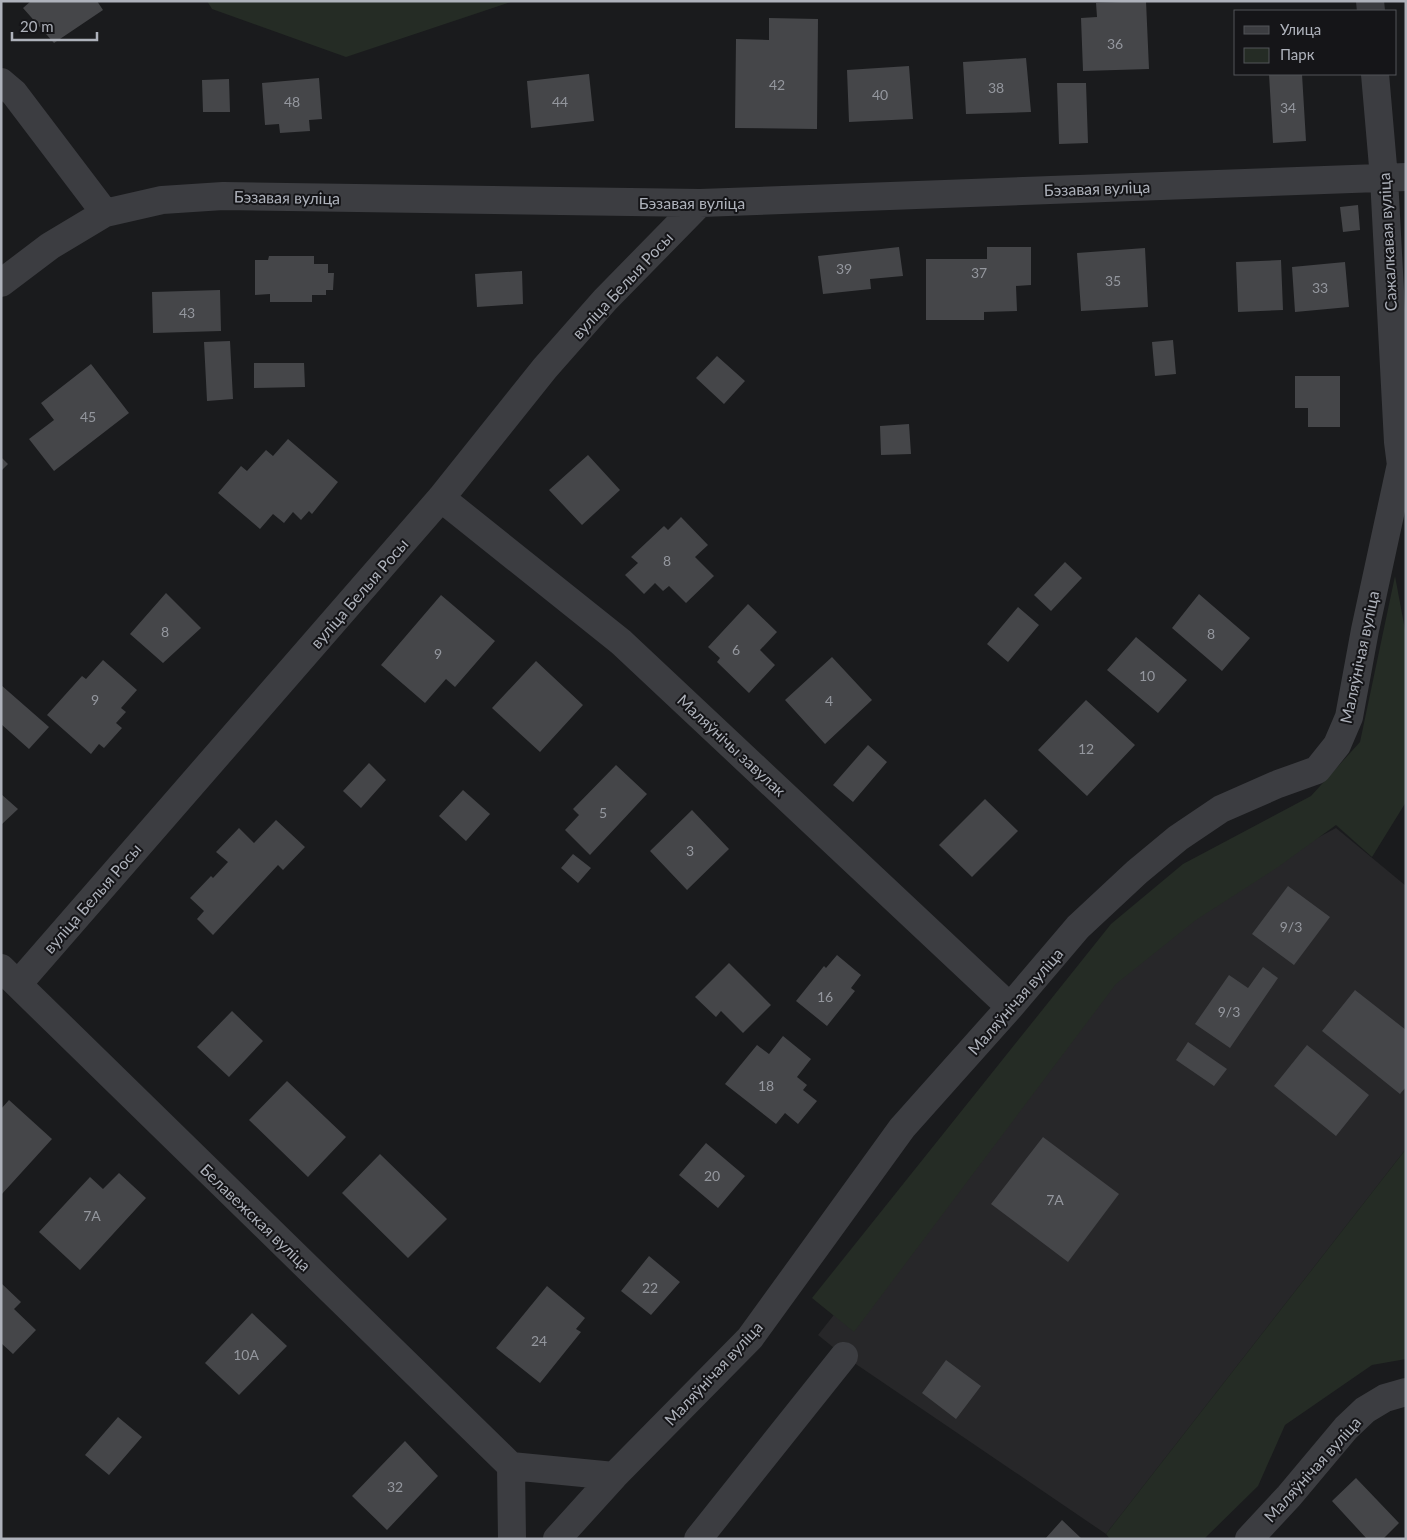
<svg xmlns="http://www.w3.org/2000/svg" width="1407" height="1540" viewBox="0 0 1407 1540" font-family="Lato,sans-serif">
	<rect width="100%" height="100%" fill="#1a1b1d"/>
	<path fill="#272729" d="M1336,828L1406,886V1149L1106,1534L844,1356L818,1335L1135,935Z"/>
	<path fill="#252c25" d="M207,1H514L346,57L212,9Z
		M1395,576L1406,635V802L1372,857L1336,825L1278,867L1196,920L1116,984L854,1332L812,1298L1111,924L1183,864L1311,796L1360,742Z
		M1406,1149V1359L1372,1365L1285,1425L1258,1486L1204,1539H1110L1106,1534Z"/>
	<path fill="#454649" d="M31,1H97L103,10L54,43L23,8Z
		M1146,1L1149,69L1083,71L1081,18L1097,17L1096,3Z
		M769,18L818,19L817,129L735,128L736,39L769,40Z
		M1026,58L1031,112L966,114L963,62Z
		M909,66L913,119L849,122L847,70Z
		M589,74L594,121L531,128L527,81Z
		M1269,74H1302L1306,141L1273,143Z
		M319,78L322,119L309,120L310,131L280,133L279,124L265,125L262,83Z
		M229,79L230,112H203L202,80Z
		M1057,83H1086L1088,143L1059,144Z
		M1358,205L1360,230L1343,232L1340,207Z
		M899,247L903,276L870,279L871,289L823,294L818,256Z
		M987,247H1031V285L1016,286L1017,311L984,312V320H926V259H987Z
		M1145,248L1148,307L1081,311L1077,253Z
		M269,256H314V264H328V273H334L333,290H326V295H312V302H270V294L255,295V260H268Z
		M1281,260L1283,310L1238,312L1236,262Z
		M1345,262L1349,307L1295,312L1292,267Z
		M522,271L523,304L477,307L475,274Z
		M220,290L221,331L153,333L152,292Z
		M1173,340L1176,374L1155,376L1152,342Z
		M230,341L233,399L207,401L204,342Z
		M717,356L745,381L724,404L696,378Z
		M254,363H304L305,387L254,388Z
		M91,364L129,413L54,471L29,439L54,420L41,403Z
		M1295,376H1340V427H1308V408H1295Z
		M909,424L911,454L881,455L880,426Z
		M288,439L338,482L312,514L309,511L301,520L293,512L284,523L273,514L260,529L218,493L241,466L247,471L266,450L273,456Z
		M588,455L620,490L582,525L549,490Z
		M1,457L8,464L1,471Z
		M681,517L708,545L695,557L714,576L686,603L669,586L663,591L655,583L644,594L625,575L638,563L631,557L664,526L668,530Z
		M1065,562L1082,578L1051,611L1034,595Z
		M166,593L201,628L163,663L130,634Z
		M1199,594L1250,638L1222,671L1172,628Z
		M441,595L495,641L455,687L446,679L425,703L381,665Z
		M748,604L777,632L760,650L775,665L749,693L717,662L720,658L708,647Z
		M1018,607L1039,625L1008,662L987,644Z
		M1136,637L1187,680L1158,713L1107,670Z
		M832,657L872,700L825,744L785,700Z
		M103,660L137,690L121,708L126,712L116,723L122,728L104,748L99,744L91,754L47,715L82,676L86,679Z
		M536,661L583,705L540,752L492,708Z
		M1,685L49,727L29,749L1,724Z
		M1086,700L1135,745L1087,796L1038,750Z
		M868,745L887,762L853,802L833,785Z
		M369,763L386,780L361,808L343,791Z
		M616,765L647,794L590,855L565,830L579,815L573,809Z
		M463,790L490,814L466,841L439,816Z
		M1,794L18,809L1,825Z
		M985,799L1018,831L972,877L939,845Z
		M692,810L729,849L687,890L650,851Z
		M276,820L305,847L283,870L278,865L213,935L197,919L204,911L190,898L211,876L213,878L228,862L216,852L239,828L254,843Z
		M573,854L591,868L578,883L561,868Z
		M1288,886L1330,917L1294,965L1252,934Z
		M837,955L861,975L851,988L855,991L827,1026L796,1001L824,966L826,968Z
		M729,963L771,1005L743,1033L721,1011L716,1017L695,997Z
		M1263,967L1278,978L1230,1048L1195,1024L1229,975L1248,988Z
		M1355,990L1406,1030V1087L1400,1094L1322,1031Z
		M232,1011L263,1041L229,1077L197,1047Z
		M783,1036L811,1059L797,1077L807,1085L803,1090L817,1101L798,1124L785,1113L776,1124L725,1084L757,1045L769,1054Z
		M1188,1042L1227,1069L1214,1086L1176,1060Z
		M1307,1045L1369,1095L1336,1136L1274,1086Z
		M287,1081L346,1137L308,1177L249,1120Z
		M9,1100L52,1139L1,1195V1109Z
		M1043,1137L1119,1194L1068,1262L991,1204Z
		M706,1143L745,1176L718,1208L679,1175Z
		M380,1154L447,1219L408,1258L342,1193Z
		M119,1173L146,1198L80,1270L39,1232L90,1177L103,1189Z
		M649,1256L680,1282L651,1315L621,1291Z
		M1,1283L21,1302L14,1309L36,1330L13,1354L1,1343Z
		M547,1286L585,1318L576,1329L581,1332L540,1383L496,1348Z
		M252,1313L287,1346L239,1395L205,1363Z
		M946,1360L981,1386L956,1419L922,1393Z
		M118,1417L142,1437L109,1475L85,1455Z
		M405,1441L438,1476L387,1530L352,1496Z
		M1356,1478L1399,1523L1383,1539H1367L1332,1501Z
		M1062,1520L1082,1539H1045Z"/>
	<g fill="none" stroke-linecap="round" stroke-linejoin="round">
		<path stroke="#3c3d41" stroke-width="28" d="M1370,1L1371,11
			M1375,74L1384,178L1398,442L1403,481
			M1,82L14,93L105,213
			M1,283L50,246L105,213L162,200L223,196L700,203L1406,177
			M441,498L621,642L1010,1007
			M1,968L511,1466L512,1539
			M18,984L441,498L545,368L605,300L700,203
			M511,1466L614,1476
			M557,1539L614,1476L750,1338L902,1128L1010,1007L1078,927L1137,872L1178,838L1221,809L1278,784L1317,770L1337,745L1349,717L1365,630L1401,464
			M698,1539L844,1356
			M1249,1539L1289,1496L1346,1428L1365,1410L1385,1398L1406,1392"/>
	</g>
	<g text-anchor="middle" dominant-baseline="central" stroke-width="4" stroke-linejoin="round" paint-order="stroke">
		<g font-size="14" fill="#94979e">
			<text x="1115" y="43">36</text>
			<text x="777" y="84">42</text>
			<text x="996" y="87">38</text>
			<text x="880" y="94">40</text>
			<text x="292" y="101">48</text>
			<text x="560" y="101">44</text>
			<text x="1288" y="107">34</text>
			<text x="844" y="268">39</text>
			<text x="979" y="272">37</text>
			<text x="1113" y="280">35</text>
			<text x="1320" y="287">33</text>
			<text x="187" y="312">43</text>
			<text x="88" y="416">45</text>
			<text x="667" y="560">8</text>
			<text x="165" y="631">8</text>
			<text x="1211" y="633">8</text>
			<text x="736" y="649">6</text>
			<text x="438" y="653">9</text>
			<text x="1147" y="675">10</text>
			<text x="95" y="699">9</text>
			<text x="829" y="700">4</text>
			<text x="1086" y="748">12</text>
			<text x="603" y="812">5</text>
			<text x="690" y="850">3</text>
			<text x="1291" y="926">9/3</text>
			<text x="825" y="996">16</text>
			<text x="1229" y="1011">9/3</text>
			<text x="766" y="1085">18</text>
			<text x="712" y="1175">20</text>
			<text x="1055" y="1199">7А</text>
			<text x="92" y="1215">7А</text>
			<text x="650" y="1287">22</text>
			<text x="539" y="1340">24</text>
			<text x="246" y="1354">10А</text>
			<text x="395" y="1486">32</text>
		</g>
		<g font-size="16" fill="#aeb2bb" stroke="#151518">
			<text transform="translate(1097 188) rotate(-2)">Бэзавая вуліца</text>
			<text transform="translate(287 197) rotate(1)">Бэзавая вуліца</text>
			<text x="692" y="202">Бэзавая вуліца</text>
			<text transform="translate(1387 242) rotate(-93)">Сажалкавая вуліца</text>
			<text transform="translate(622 285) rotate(-47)">вуліца Белыя Росы</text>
			<text transform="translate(359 593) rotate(-49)">вуліца Белыя Росы</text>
			<text transform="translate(1359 657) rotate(-78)">Маляўнічая вуліца</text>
			<text transform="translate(732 745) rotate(43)">Маляўнічы завулак</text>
			<text transform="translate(92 898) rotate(-49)">вуліца Белыя Росы</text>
			<text transform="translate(1015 1001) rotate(-49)">Маляўнічая вуліца</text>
			<text transform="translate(256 1217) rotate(44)">Белавежская вуліца</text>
			<text transform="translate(713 1373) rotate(-47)">Маляўнічая вуліца</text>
			<text transform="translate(1312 1469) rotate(-48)">Маляўнічая вуліца</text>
		</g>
	</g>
	<rect width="1407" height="1540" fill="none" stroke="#aeb2bb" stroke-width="5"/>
	<rect x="1234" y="10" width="162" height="65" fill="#151518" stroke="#525459"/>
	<rect x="1244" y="26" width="25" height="8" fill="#3c3d41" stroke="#525459"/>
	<text x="1280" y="35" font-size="15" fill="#aeb2bb">Улица</text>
	<rect x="1244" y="48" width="25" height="15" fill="#252c25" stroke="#525459"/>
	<text x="1280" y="60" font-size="15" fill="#aeb2bb">Парк</text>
	<path d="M12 32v8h85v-8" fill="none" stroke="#aeb2bb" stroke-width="2.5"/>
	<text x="20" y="32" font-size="15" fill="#aeb2bb" stroke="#151518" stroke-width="4" paint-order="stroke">20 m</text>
</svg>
